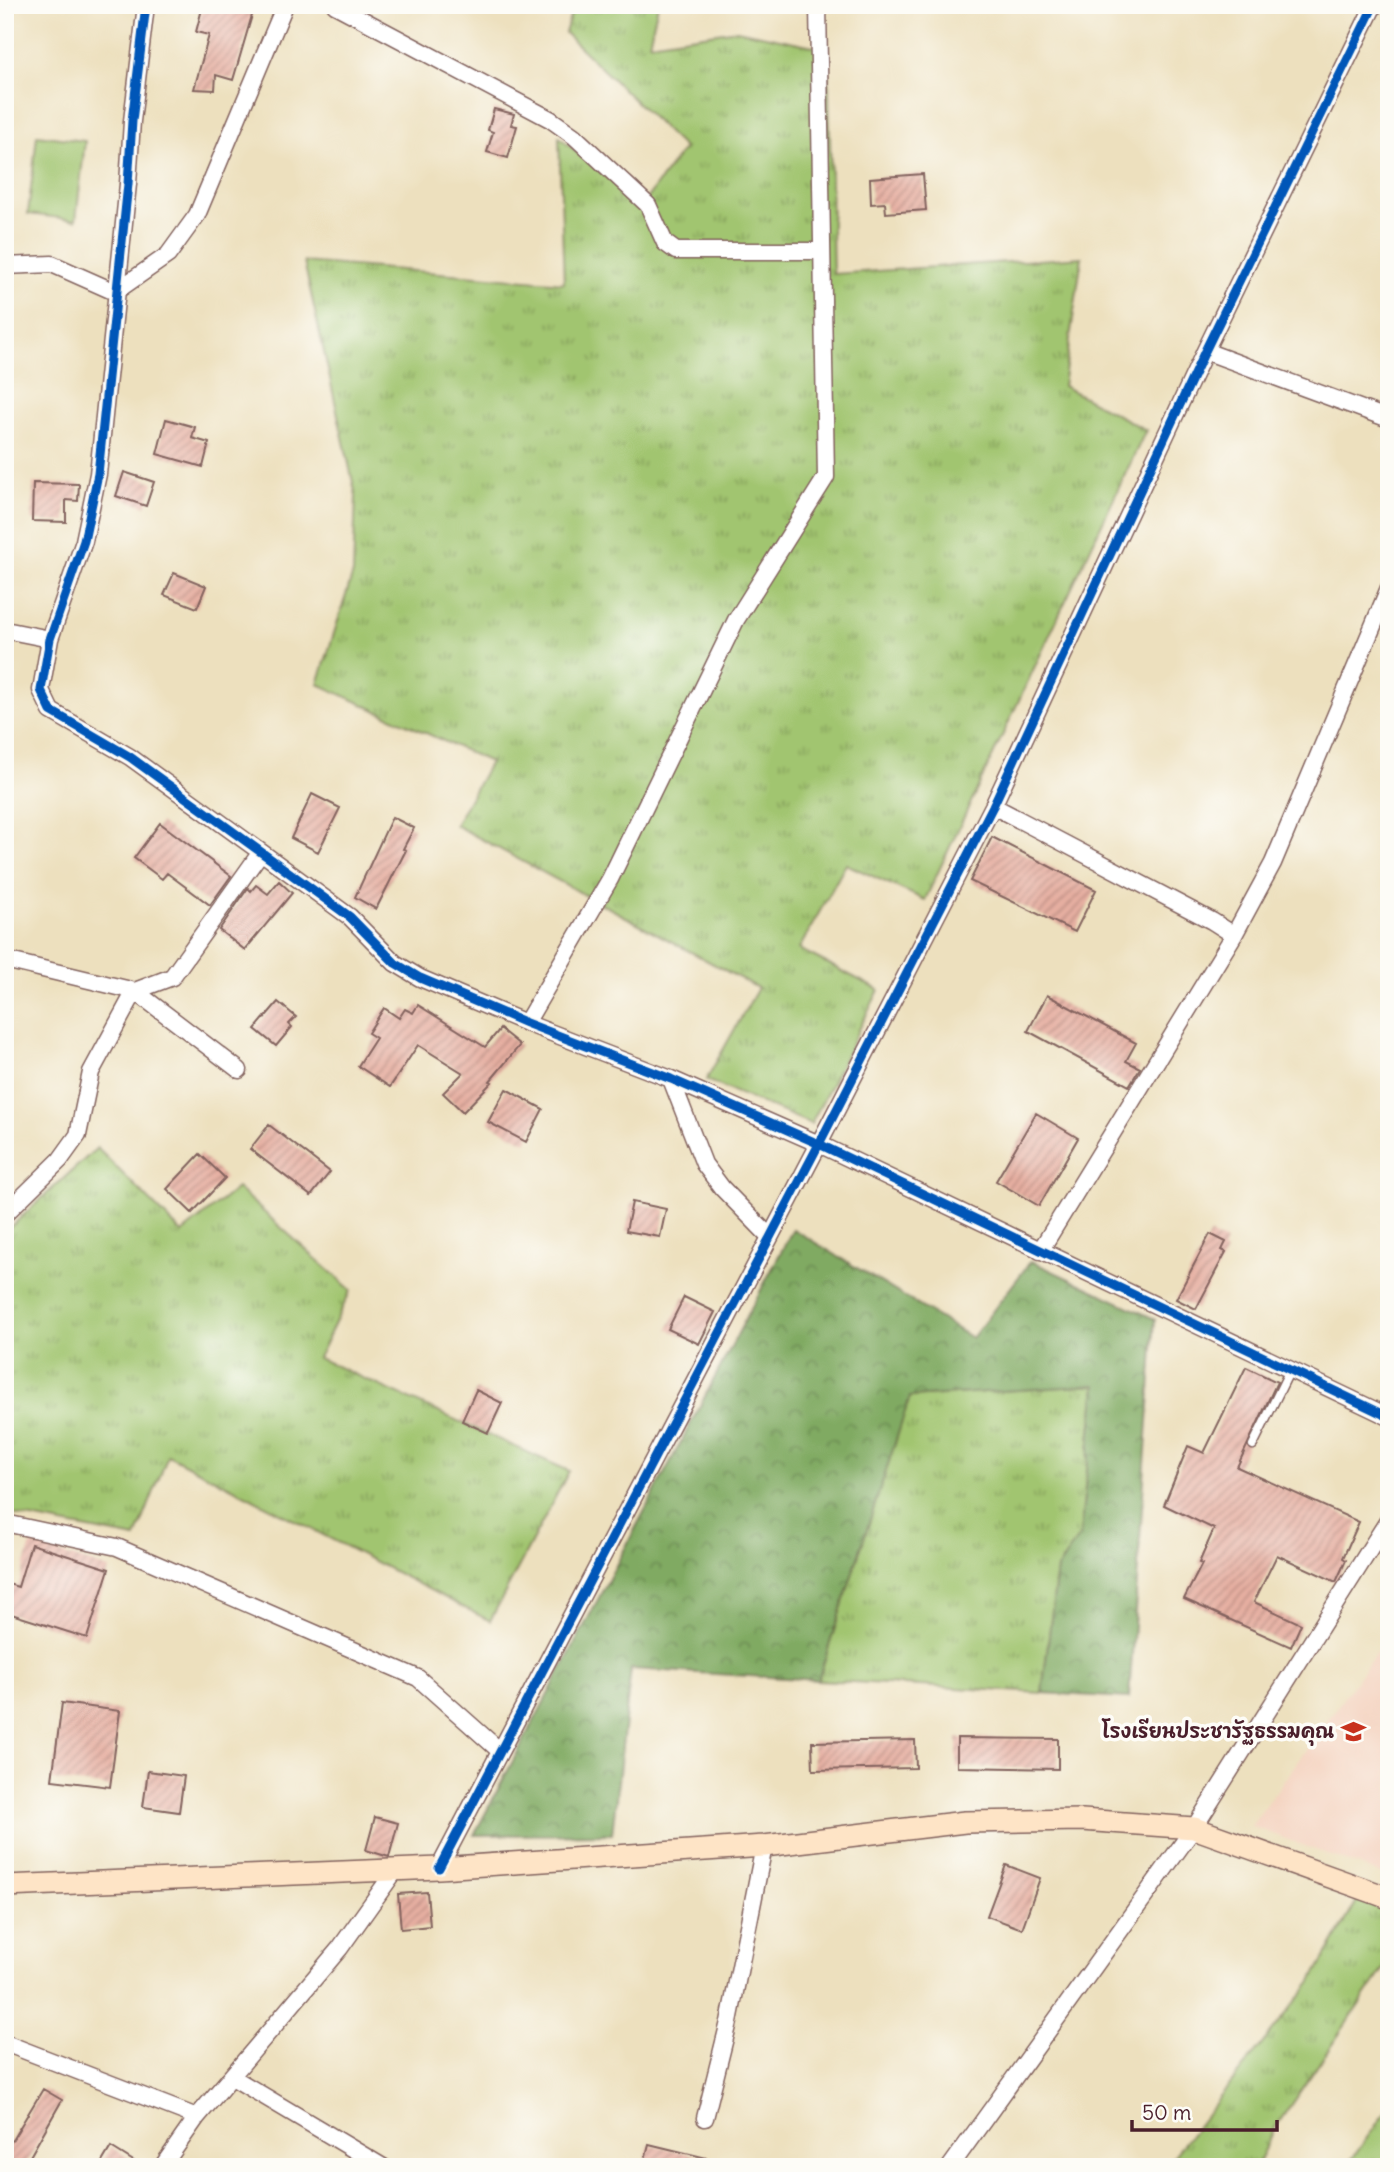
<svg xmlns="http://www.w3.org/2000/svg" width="1394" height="2172" viewBox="0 0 1394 2172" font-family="Delius,'Playpen Sans Thai',sans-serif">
	<defs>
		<pattern id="grass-tufts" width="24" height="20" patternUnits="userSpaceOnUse" patternTransform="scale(1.75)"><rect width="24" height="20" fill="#a1c56f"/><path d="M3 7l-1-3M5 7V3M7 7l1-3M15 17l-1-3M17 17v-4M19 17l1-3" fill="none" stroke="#859f5b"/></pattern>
		<pattern id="forest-crowns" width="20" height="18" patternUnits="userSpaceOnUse" patternTransform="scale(1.75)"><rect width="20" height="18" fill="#80aa62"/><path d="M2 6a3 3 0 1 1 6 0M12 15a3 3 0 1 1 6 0" fill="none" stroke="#6b8a51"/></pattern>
		<pattern id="building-hatch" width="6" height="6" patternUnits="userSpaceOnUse" patternTransform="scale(1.75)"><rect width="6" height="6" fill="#e6afa1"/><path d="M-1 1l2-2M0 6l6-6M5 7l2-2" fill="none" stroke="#bc8e83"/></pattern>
	</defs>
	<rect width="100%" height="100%" fill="#fdfcf7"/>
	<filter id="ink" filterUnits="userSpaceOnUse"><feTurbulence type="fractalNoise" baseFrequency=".0143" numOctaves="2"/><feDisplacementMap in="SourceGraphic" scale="14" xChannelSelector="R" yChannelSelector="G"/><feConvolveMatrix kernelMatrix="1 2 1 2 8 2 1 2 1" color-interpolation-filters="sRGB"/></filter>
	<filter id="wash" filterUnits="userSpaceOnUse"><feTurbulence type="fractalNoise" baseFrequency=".00686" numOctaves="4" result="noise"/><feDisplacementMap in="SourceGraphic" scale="28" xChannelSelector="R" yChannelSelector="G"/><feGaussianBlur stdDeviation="1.57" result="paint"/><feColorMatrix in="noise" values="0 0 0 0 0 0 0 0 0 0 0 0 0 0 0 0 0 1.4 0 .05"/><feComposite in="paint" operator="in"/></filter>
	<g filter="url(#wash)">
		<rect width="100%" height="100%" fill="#ede0be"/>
		<path fill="#f4d3c0" d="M1389,1635V1877L1251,1826Z"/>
		<path fill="url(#grass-tufts)" stroke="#76724d" stroke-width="2" d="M574,5H658L649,43L737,30L828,49L833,274L1082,257L1063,386L1146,430L925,900L846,864L799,949L879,990L811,1124L706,1080L758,988L455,825L490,762L318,684L353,573L356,496L304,262L564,283L559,137L641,206L684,148L565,33Z
			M97,1148L182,1233L237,1188L351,1290L318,1358L569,1471L490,1621L168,1455L136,1538L5,1513V1232Z
			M1096,1385L1080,1535L1057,1569L1042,1693L818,1680L909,1397Z
			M1358,1899L1389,1912V1961L1275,2128L1256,2167H1165L1312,1981Z
			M1389,2107V2167H1348L1352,2159Z"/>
		<path fill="url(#forest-crowns)" stroke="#656446" stroke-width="2" d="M793,1229L972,1338L1031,1261L1155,1319L1129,1698L1042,1693L1057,1569L1080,1535L1096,1385L910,1397L818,1680L631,1669L612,1834L474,1835Z"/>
		<path fill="#a1c56f" stroke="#76724d" stroke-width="2" d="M37,135L85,141L76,220L28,214Z"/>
		<g id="blocks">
			<path fill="url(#building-hatch)" d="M203,5H255L233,80L216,75L215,90L194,89L209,35L196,32Z
				M494,109L514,114L511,125L517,126L508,158L487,152L493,132L488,130Z
				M923,174L926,210L886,213L885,203L871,204L870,178Z
				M166,419L195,427L192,438L209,443L203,467L157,454Z
				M124,472L154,482L146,506L116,496Z
				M33,483L79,484L78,501L66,500V522L32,521Z
				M174,573L206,586L197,608L164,595Z
				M312,794L340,808L318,852L291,838Z
				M392,817L414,828L403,849L406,850L376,909L355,897Z
				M160,823L231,876L210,905L167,873L162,879L134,858Z
				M992,837L1096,890L1075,932L970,881Z
				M279,881L292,893L245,950L219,930L248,888L251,891L256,885L268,894Z
				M1047,995L1136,1043L1126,1061L1140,1068L1129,1086L1028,1031Z
				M278,1002L296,1017L289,1024L292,1027L276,1046L255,1029Z
				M418,1005L485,1047L500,1029L520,1045L490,1081L492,1082L463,1112L443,1093L463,1073L418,1045L390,1087L358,1066L376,1038L368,1033L384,1008L399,1018L405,1009L413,1013Z
				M506,1089L543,1109L526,1142L488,1122Z
				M1036,1113L1078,1138L1039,1206L996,1181Z
				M269,1125L330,1172L311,1196L250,1149Z
				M200,1154L225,1178L192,1213L167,1189Z
				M632,1202L666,1209L660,1237L626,1231Z
				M1210,1234L1226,1242L1222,1250L1226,1252L1196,1309L1176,1299Z
				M684,1297L715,1312L699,1344L668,1329Z
				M1246,1367L1277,1382L1237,1467L1359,1522L1343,1558L1346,1560L1336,1582L1277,1555L1254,1602L1301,1624L1291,1647L1184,1599L1202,1564L1199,1563L1214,1529L1164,1505L1188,1446L1204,1453Z
				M476,1390L502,1403L488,1433L462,1421Z
				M31,1544L109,1569L87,1638L5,1612V1583L18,1587Z
				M62,1703L120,1711L110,1787L52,1780Z
				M957,1738L1058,1739V1769L957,1767Z
				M915,1740L916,1768L813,1770L812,1742Z
				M148,1771L184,1776L179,1812L143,1807Z
				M375,1817L398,1823L389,1857L366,1850Z
				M1006,1865L1040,1878L1022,1929L987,1916Z
				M427,1892L430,1926L401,1929L398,1894Z
				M43,2089L62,2100L24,2167H5V2152Z
				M649,2144L719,2161L718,2167H643Z
				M111,2147L143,2167H99Z"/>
		</g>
	</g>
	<g filter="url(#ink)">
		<use href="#blocks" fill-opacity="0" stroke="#83635e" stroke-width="2"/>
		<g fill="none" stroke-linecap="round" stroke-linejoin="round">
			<defs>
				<path id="lane" d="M1253,1445L1290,1370"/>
				<path id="street" d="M146,5L132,121L128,184L98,474L84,541L50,639L41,690L51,711L130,757L261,852L350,917L395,963L420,978L526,1023L671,1079L819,1144L1389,1417
					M335,5L550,119L574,136L648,205L665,243L676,251H822
					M5,266L52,264L115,292
					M115,292L168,255L197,215L285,5
					M1205,351L1389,419
					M5,630L50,639
					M993,806L1212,921L1234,935
					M5,960L135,991L172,977L261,852
					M526,1023L610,879L736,620L826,477L818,5
					M671,1079L704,1164L722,1188L769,1236
					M5,1214L60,1160L78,1135L91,1072L135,991L239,1070
					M1040,1251L1234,935L1273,863L1389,588
					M5,1523L117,1547L418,1678L500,1751
					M439,1868L819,1144L993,806L1205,351L1374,5
					M5,2043L197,2117
					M232,2077L383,2167
					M705,2118L729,2022L764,1846
					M162,2167L197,2117L340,1948L397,1868
					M950,2167L1194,1828L1389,1519"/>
				<path id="secondary" d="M5,1886L439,1868L764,1846L965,1822L1082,1820L1194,1828L1389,1898"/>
			</defs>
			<use href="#lane" stroke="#83635e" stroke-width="11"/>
			<use href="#street" stroke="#83635e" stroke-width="19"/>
			<use href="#secondary" stroke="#83635e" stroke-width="24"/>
			<use href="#lane" stroke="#fff" stroke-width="8"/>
			<use href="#street" stroke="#fff" stroke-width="16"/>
			<use href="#secondary" stroke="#fee4c6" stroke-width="21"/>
			<defs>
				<path id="cycleway" d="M146,5L132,121L128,184L98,474L84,541L50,639L41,690L51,711L130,757L261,852L350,917L395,963L420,978L526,1023L671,1079L819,1144L1389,1417
					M439,1868L819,1144L993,806L1205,351L1374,5"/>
			</defs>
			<use href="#cycleway" stroke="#fdfcf7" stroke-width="13"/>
			<use href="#cycleway" stroke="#0057b8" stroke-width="9"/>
		</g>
	</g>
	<defs>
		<symbol id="school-bare" viewBox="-9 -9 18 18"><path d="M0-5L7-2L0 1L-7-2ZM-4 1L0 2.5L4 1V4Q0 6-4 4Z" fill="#c8321e" stroke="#fdfcf7" stroke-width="2.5" paint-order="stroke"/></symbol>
	</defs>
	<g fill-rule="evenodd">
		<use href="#school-bare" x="1336" y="1714" width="35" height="35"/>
	</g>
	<g text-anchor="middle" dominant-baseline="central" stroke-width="7" stroke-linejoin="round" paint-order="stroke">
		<g font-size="19" font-weight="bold" fill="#4a1f2b" stroke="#fdfcf7" text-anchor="end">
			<text x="1334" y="1731">โรงเรียนประชารัฐธรรมคุณ</text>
		</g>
	</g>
	<rect width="1394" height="2172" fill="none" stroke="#fdfcf7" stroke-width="28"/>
	<path d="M1132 2120v10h145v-10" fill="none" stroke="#4a1f2b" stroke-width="3.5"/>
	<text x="1142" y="2120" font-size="21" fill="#4a1f2b" stroke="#fdfcf7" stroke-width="5" paint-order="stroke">50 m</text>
</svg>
